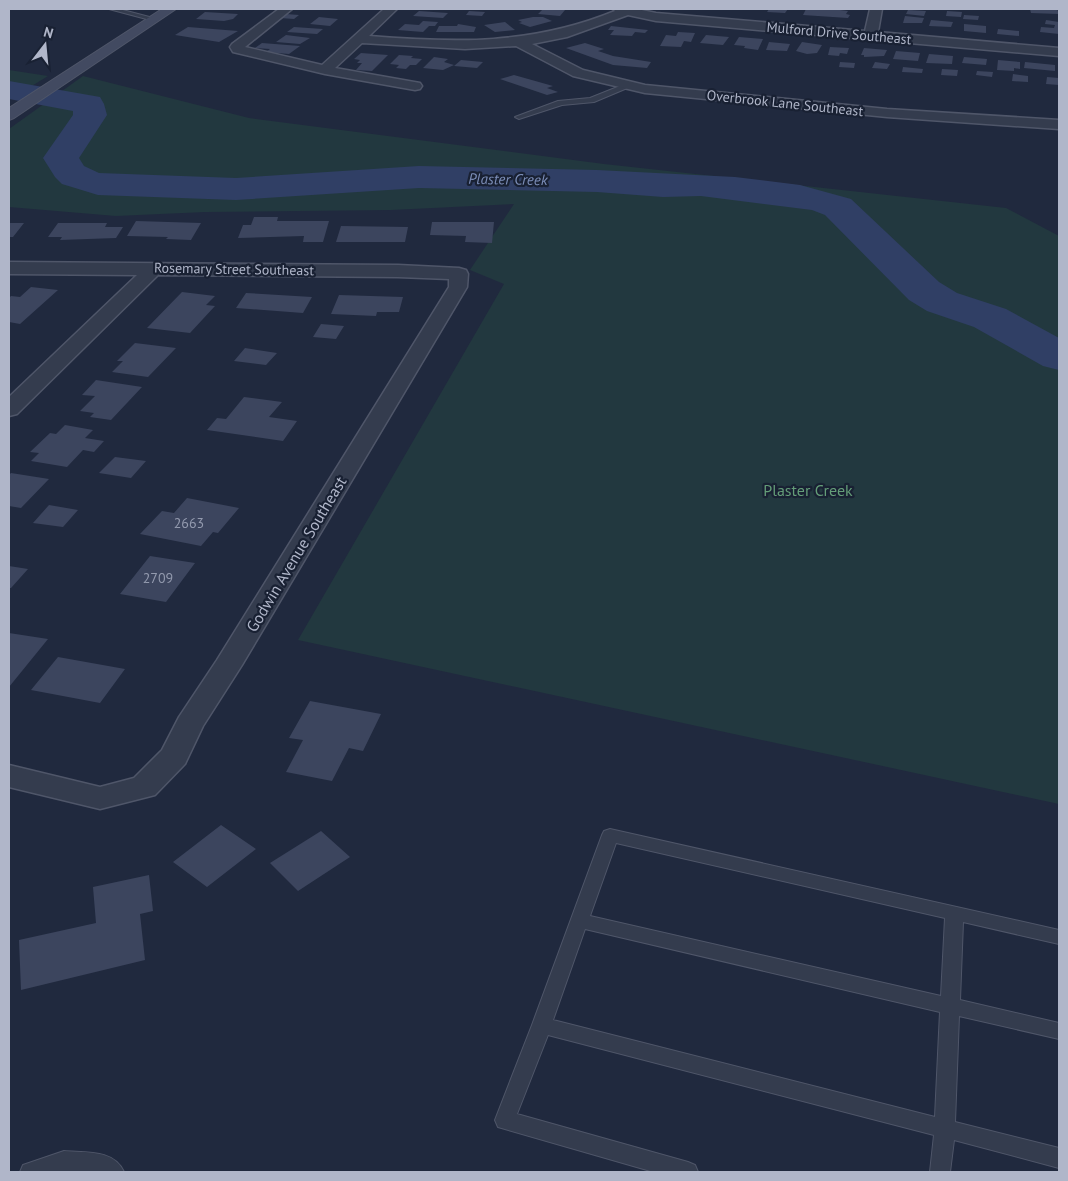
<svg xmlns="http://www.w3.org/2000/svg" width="1068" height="1181" viewBox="0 0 1068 1181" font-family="'PT Sans',sans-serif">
	<rect width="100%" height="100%" fill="#20293e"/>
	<path fill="#22383f" d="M9,70L48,76L9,100Z
		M83,76L249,118L604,164L1006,208L1059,236V804L298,640L504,284L470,270L514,204L391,210L205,212L116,216L9,207V129Z"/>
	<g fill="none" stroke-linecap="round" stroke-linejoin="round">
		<path fill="#303f65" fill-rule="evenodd" d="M9,81L100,97L104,104L107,115L79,158L84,166L99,173L236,178L419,166L597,170L735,177L800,185L851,199L939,282L957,293L1006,309L1059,338V370L1043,366L974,327L927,311L909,300L825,215L812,210L701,196L663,197L597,192L419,188L236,200L98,195L62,184L55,177L43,158L73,115V111L9,99Z"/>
	</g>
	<path fill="#3c455e" d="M543,9H557L565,10L560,16L538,14Z
		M769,9H788L785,13L767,12Z
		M806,9H832L848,11L846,14L850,15L848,18L803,15Z
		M1030,9H1057L1059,14L1031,13Z
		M908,10L926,11L924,16L906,14Z
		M419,11L448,13L443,18L413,16Z
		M469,11L485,12L482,16L466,15Z
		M947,11L962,12L961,17L946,16Z
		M205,12L238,14L233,19L224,21L196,19Z
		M286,14L299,15L294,19L280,18Z
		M964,15L979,16L978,20L963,19Z
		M905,16L924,18L922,23H903Z
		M319,17L338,19L330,26L310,24Z
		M533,17H543L552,21L530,27L519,23L522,22L518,20Z
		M931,20L953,22L951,27L929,26Z
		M1046,20L1059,22V34L1040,32L1041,27L1054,28L1055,25L1045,24Z
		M423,21L438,22L435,26H429L423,32L398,30L405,24L419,25Z
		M505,22L515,30L495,32L484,25Z
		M458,24L476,27L474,32H436L439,26H457Z
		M964,24L986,26V33L964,31Z
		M611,26L648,30L645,33L635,32L632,36L610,35L614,30H608Z
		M188,27L238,31L219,42L175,35Z
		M294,27L323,29L317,34L287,32Z
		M998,29L1019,31V36L997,34Z
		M678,32L695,33L691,42L684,41L681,47L660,46L666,35L676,36Z
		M286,35L310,38L300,44L276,42Z
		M706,35L729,37L723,45L700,43Z
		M739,37L763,39L758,50L744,48L745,46L734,45Z
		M769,42L790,44L787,51L766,50Z
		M802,42L822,45L817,53L807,54L796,51Z
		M262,43L300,46L289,54L266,52L270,49L255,48Z
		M585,43L604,49L598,51L613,56L651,62L647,68L613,65L566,48Z
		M830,47L849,48L847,54L840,53L839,56L828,55Z
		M864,48L887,50L884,56L864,57V55H861Z
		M896,51L920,53L918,61L893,59Z
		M361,53L388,55L372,71L356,70L362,63H357L360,60L354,59Z
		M929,54L953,56L952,64L926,63Z
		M399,55L413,56L411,58L422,59L416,65H410L406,69L396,68L399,65L390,64Z
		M434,57L448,59L444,62L454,65L443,70L423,68Z
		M964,57L987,59L986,65L962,63Z
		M461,60L483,62L477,68L454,66Z
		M998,60L1020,62V69L1014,68V71L997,70Z
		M840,62L855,63L854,68L839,67Z
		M875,62L890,64L887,69L872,68Z
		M1025,62L1055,65V71L1024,68Z
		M903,67L923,69L922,73L902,72Z
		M942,69L958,70L957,76L941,75Z
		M977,71L993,72L992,77L976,75Z
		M1013,74L1028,76V82L1012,81Z
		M514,75L553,86L547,88L558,92L547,95L500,79Z
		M1047,77L1059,78V85L1046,84Z
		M254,217H278L277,221H329L323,242H303L304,236L238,238L243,225H251Z
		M136,221L201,223L191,240L166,239L168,237L127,236Z
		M432,222H494L492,243L465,242L466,236L430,235Z
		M9,223H24L13,237H9Z
		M58,223H107L105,227H123L116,238L60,240L62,237H48Z
		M341,226L408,227L405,242H336Z
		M31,287L58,290L20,324L9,322V298L11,296L20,297Z
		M182,292L215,296L206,305L215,306L190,333L147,328Z
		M246,293L312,297L303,313L236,308Z
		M339,295L403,297L399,312H377L376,316L331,314Z
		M321,324L344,326L336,339L313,337Z
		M135,343L176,348L148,377L112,372L123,361H117Z
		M245,348L277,353L266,365L234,361Z
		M96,380L142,387L111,420L90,417L94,413L80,411L95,396L82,395Z
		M244,397L282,402L269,417L297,421L283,441L207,430L217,418L226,419Z
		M65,425L93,430L85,438L104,441L94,452L83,450L67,467L31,461L39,453L30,452L50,433L56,434Z
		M115,457L146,461L131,478L99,473Z
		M11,473L49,479L21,508L9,506V475Z
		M187,498L239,508L218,533L213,532L201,546L140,534L162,511L174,513Z
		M49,505L78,510L63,527L33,523Z
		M150,556L195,563L166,602L120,594Z
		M9,566L28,569L11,588H9Z
		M9,633L48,639L9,687Z
		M58,657L125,669L100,703L31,690Z
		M310,701L381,714L363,751L349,748L332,781L286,772L303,740L289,738Z
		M221,825L256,849L207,887L173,862Z
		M321,831L350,857L298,891L270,863Z
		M149,875L153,911L140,914L145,960L21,990L19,940L96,923L93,887Z"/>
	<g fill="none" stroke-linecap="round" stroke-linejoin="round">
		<defs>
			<path id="lane" d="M109,9H119L157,19L154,21Z
				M625,84L632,86L594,102L562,105L519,119L515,117L558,101L590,98Z
				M610,829L1059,930V944L963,922L960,1000L1059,1023V1039L959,1016L955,1122L1059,1148V1168L954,1140L950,1172H930L934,1135L548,1035L517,1114L688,1162L695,1165L698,1172H654L498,1127L495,1120L532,1025L602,835L604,831ZM616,843L945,918L941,996L590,916ZM585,929L940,1012L935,1117L553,1020Z
				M64,1151C85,1153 114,1149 124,1172H20L23,1165Z"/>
			<path id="street" d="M279,9H292L245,47L322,65L384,9H397L369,36C456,43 532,45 615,11L613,9H637L656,13L865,31L870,9H882L878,32L1059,48V56L656,21L628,15L567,37L532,44L583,70L645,85L887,109L1059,120V129L887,117L645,93L573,76L516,46L465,49L362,43L335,68L420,83L422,86L420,89L415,90L325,74L233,52L230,47L232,44Z
				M9,262L398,265L459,268L466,270L468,274L467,287L242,665L203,726L185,764L155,795L100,809L9,787V765L100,787L134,778L162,750L179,717L217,660L449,287V279L398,277L158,275L17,414L9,416V397L137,275L9,274Z"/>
			<path id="secondary" d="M162,9H176L14,118L9,120V108Z"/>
		</defs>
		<use href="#lane" stroke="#4f5669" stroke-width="2"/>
		<use href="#street" stroke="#4f5669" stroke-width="3"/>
		<use href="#secondary" stroke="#4f5669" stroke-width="2"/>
		<use href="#lane" fill="#343c4e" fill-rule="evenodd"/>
		<use href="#street" fill="#343c4e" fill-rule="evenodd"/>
		<use href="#secondary" fill="#424a61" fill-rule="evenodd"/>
	</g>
	<g text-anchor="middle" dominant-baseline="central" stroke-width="4.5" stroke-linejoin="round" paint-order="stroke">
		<g font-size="14" fill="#b0b6c9" stroke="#192133">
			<text transform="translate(839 33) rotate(5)">Mulford Drive Southeast</text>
			<text transform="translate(785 103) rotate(6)">Overbrook Lane Southeast</text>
			<text transform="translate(234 269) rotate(1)">Rosemary Street Southeast</text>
		</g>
		<g font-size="14" fill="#939aae">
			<text x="189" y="523">2663</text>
			<text x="158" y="578">2709</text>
		</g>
		<g font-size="15" font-style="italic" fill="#7c8eb8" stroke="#192133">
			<text transform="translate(508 179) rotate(1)">Plaster Creek</text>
		</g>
		<g font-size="16" fill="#649d78" stroke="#192133">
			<text x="808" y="490">Plaster Creek</text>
		</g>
		<g font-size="16" fill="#b0b6c9" stroke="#192133">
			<text transform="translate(296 554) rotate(-59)">Godwin Avenue Southeast</text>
		</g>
	</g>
	<rect width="1068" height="1181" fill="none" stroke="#b0b6c9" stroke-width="20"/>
	<g transform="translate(45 45) rotate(16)" stroke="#192133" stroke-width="4" paint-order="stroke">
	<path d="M0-4L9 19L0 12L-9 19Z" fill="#b0b6c9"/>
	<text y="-8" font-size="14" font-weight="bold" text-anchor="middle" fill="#b0b6c9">N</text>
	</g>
</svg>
